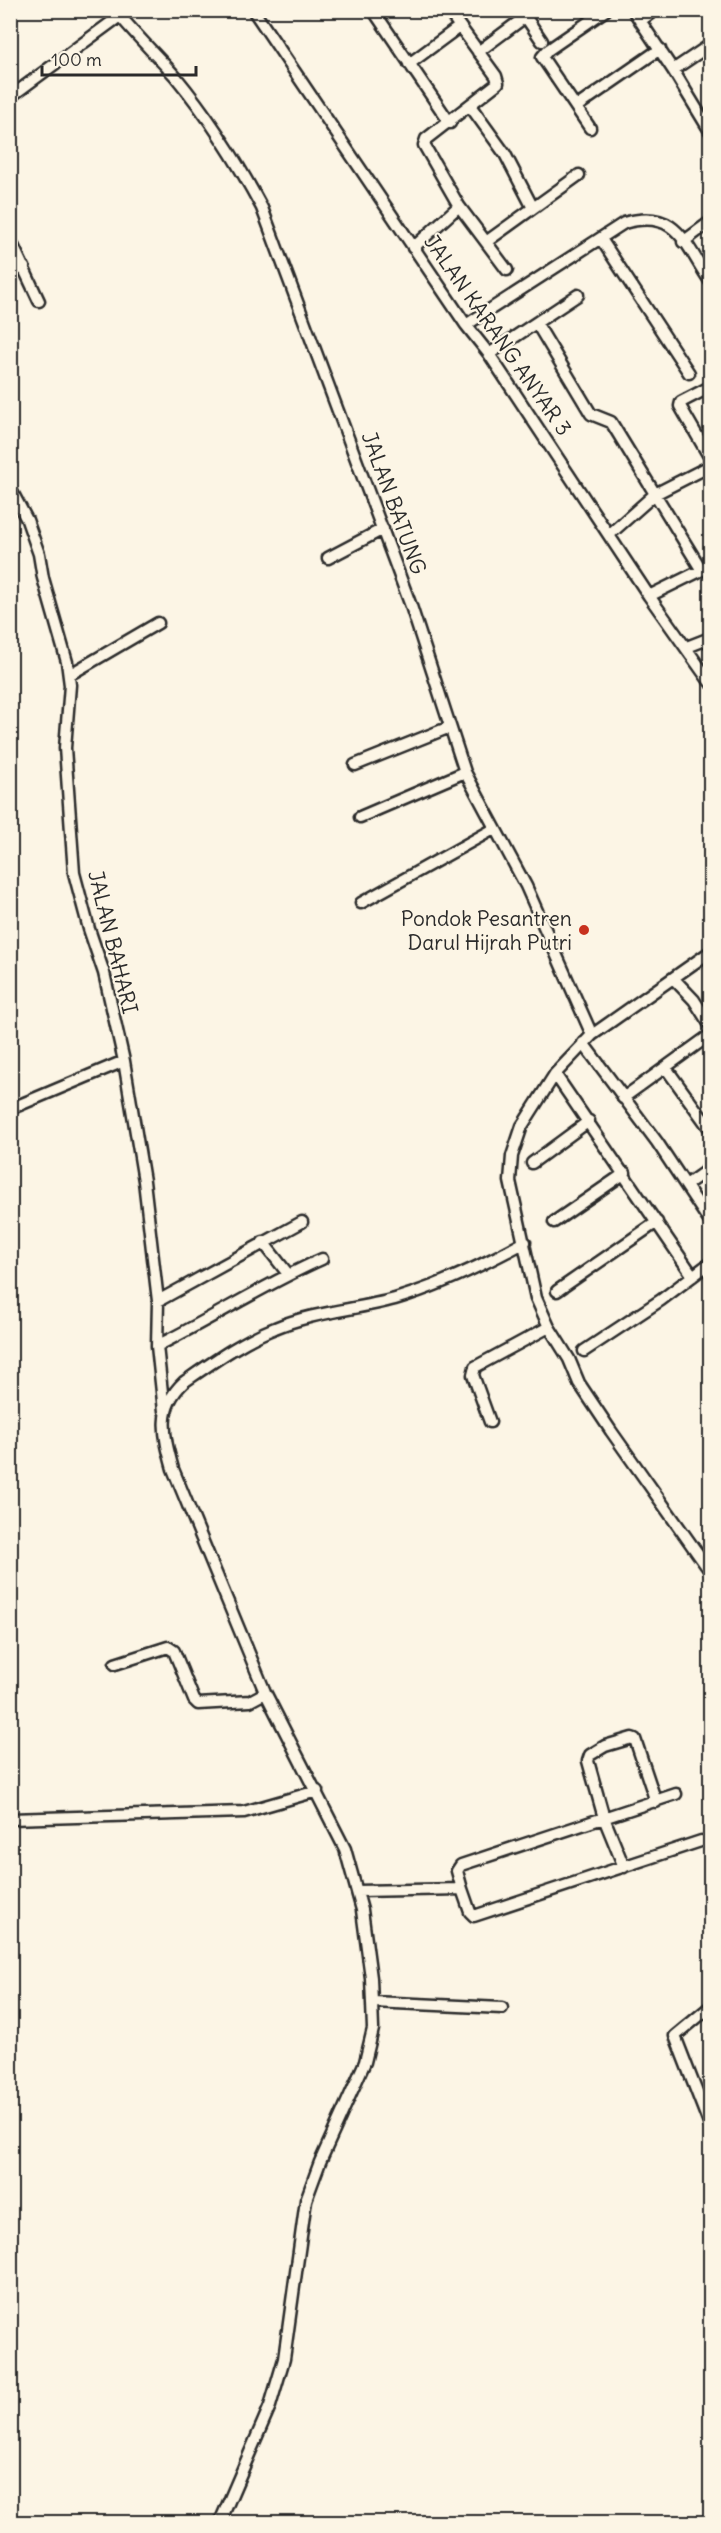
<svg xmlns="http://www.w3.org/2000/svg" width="721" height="2533" viewBox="0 0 721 2533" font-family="Delius,sans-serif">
	<rect width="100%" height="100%" fill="#fcf5e5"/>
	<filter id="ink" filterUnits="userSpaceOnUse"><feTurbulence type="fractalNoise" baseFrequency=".0167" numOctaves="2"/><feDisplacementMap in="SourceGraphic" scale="12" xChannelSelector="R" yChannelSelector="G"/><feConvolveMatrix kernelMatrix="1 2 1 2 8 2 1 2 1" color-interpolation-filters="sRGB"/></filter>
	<g filter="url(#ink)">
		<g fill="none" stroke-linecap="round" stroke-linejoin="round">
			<defs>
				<path id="street" d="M115,10C134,33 155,54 175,76C209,117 237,161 262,208L411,606L465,772L526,886L592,1035
					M253,10L466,325L489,354L649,596L710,682
					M373,10L450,123
					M448,10L496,76L498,83L426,139L424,145L459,206L507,270
					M521,10L542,41
					M633,10L673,70
					M640,21L655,10
					M710,45L673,70L710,131
					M478,52L525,17
					M409,64L459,27
					M10,97L128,10
					M471,107L505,154L533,208
					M576,107L660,49
					M590,128L542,57L548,50L606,10
					M10,239L39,301
					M601,239L689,373
					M486,242L579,175
					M683,242L710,222
					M413,248L459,206
					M10,272L24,267
					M537,324L591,414L611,422L701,569
					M466,325L624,223C677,208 684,243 710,281
					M489,354L578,295
					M710,387L681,402L680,406L710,458
					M10,488L27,520L39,554L43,578L67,662L70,685L65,748L74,873L89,929L104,973L124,1061L144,1181L158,1301L157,1346L164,1411
					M610,534L655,494L710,466
					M328,558L383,529
					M649,596L710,566
					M687,647L710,638
					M69,675L158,623
					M355,765L450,727
					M360,817L465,772
					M361,903L494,829
					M710,952L592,1035L555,1074L522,1126L512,1156L510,1181L536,1298L549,1327L569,1359L579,1383L611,1431L710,1571
					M673,978L694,1000L710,1025
					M583,1043L657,1142L710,1222
					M666,1068L710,1129
					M555,1074L693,1276
					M623,1098L710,1035
					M10,1109L124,1061
					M532,1163L589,1121
					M686,1185L710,1168
					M554,1222L625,1173
					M263,1242L288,1274
					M557,1291L657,1222
					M158,1301L302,1222
					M157,1346C213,1318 265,1284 322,1259
					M584,1351L661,1300L710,1263
					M490,1422L473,1375L475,1367L549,1327
					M115,1664L168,1647L174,1651L194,1700L198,1704L250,1701L265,1693
					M10,1819L244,1812L317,1791
					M624,1867L604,1818L588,1761L590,1755L605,1746L632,1738L635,1739L656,1802
					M462,1889L457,1871L461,1865L676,1794
					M358,1891L462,1889L470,1912L474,1916L701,1841
					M373,2002L502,2008
					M710,2007L675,2036L710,2126
					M220,2522L270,2406L284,2359L306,2200L320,2162L365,2062L373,2029L371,1978L362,1910L345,1849L265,1692L173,1469C164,1436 156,1408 184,1382C213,1362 242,1341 275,1328C313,1312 355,1310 395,1299C442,1285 483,1265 525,1242"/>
			</defs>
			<use href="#street" stroke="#2b2b2b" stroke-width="15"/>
			<use href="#street" stroke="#fcf5e5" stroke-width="10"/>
		</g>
	</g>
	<circle fill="#c8321e" stroke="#fcf5e5" stroke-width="2" cx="584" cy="930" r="6"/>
	<g text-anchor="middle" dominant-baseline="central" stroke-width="4.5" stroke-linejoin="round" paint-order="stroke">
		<g font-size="21" fill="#2b2b2b" stroke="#fcf5e5">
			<text transform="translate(498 335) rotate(55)">JALAN KARANG ANYAR 3</text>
			<text transform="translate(394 503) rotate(70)">JALAN BATUNG</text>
			<text transform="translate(113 942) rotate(76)">JALAN BAHARI</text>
		</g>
		<g font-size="21" fill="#2b2b2b" stroke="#fcf5e5" text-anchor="end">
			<text x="572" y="918">Pondok Pesantren<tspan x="572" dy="24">Darul Hijrah Putri</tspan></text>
		</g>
	</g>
	<rect width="721" height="2533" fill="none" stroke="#fcf5e5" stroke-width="36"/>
	<rect x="18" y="18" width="685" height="2497" fill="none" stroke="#2b2b2b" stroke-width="2" filter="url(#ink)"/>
	<path d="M42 66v9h154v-9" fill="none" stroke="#2b2b2b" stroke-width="3"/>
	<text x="51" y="66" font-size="18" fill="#2b2b2b" stroke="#fcf5e5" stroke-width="4.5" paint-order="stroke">100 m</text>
</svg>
